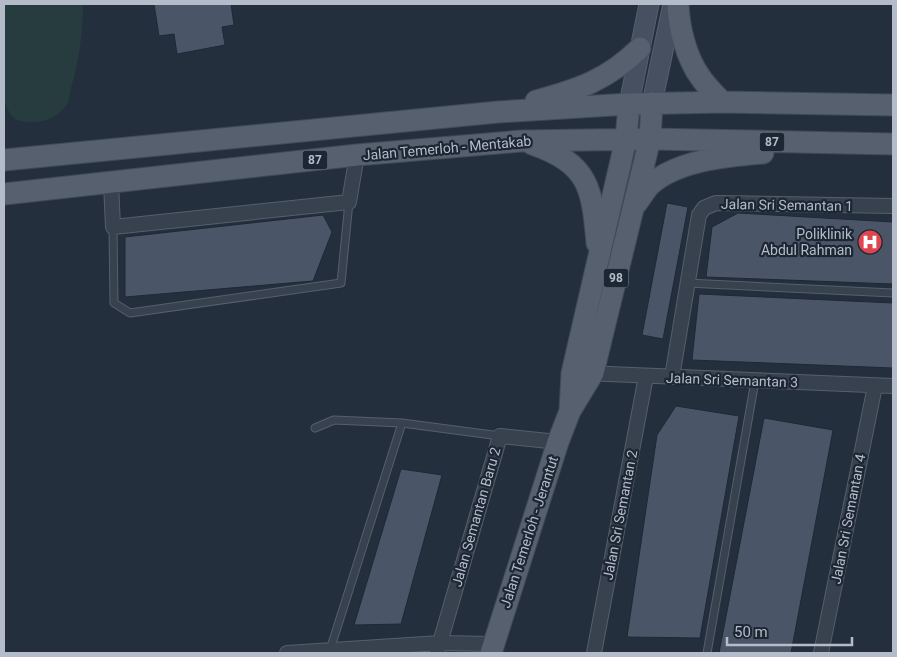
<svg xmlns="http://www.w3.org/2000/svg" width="897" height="657" viewBox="0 0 897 657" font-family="Roboto,sans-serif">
	<rect width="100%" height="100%" fill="#242f3e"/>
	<path fill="#263c3f" d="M4,4H83C83,33 79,60 71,88C70,94 69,102 65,107C57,117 44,123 31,122C13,122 10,116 4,100Z"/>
	<path fill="#4a5667" stroke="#1f2835" d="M154,4H231L234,25L222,27L225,45L177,54L174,34L159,36Z
		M667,203L688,207L663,339L642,335Z
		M738,213L893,222V284L706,277L712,227Z
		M323,215L332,232L313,281L125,297V237Z
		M699,294L893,303V368L692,360Z
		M676,406L739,416L700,638L627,637L657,435Z
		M764,418L833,430L791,653H719Z
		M401,469L442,475L401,624L354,625Z"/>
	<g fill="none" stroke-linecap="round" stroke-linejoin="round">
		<defs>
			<path id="lane" d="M113,227L114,303L130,313L341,283L349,202
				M687,283L893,293
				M315,428L334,420L402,423L500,436
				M330,650L402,423
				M707,653L755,381"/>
			<path id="street" d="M111,183L113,227L349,202L357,155
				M585,373L893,386
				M672,377L699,215L704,208L716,203L893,206
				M287,653L440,643L493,644
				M437,653L500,436L558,442
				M594,653L646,376
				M821,653L875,386"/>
			<path id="secondary" d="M652,103L673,4
				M629,104L649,4"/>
			<path id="primary" d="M678,4C679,28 686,58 701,78C707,87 715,94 722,102
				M536,101C580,89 607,80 640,48
				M532,144C589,164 592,187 597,243
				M4,160L498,112L629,104L722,102L893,105
				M4,194L357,155L521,141L650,139L893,144
				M636,204C641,198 645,190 650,185C678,160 727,156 763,153
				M570,410L572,373L626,139L629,104
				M491,653L558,442L570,411L593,373L650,139L652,103"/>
		</defs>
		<use href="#lane" stroke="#565f6c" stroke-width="9"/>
		<use href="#street" stroke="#565f6c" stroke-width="16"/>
		<use href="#secondary" stroke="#565f6c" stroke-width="21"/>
		<use href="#primary" stroke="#414a57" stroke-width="23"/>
		<use href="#lane" stroke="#38414e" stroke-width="7"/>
		<use href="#street" stroke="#38414e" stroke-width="14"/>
		<use href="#secondary" stroke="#465061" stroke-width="19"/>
		<use href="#primary" stroke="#56606e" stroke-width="21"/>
	</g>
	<defs>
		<symbol id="hospital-disc" viewBox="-11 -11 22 22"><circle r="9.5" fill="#e0444e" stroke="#1d2633"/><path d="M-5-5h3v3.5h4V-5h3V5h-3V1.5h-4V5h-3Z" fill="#fff"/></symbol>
	</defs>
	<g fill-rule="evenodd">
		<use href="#hospital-disc" x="856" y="228" width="28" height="28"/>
	</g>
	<g text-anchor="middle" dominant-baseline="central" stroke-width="4.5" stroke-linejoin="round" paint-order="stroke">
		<g fill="#1d2633" stroke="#878f9c" stroke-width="1">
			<rect x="759.5" y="132.5" width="25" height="19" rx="4"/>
			<rect x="302.5" y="150.5" width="25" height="19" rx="4"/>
			<rect x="603.5" y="268.5" width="25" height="19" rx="4"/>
		</g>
		<g font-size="12" font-weight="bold" fill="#b4bcc9">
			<text x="772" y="142">87</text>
			<text x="315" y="160">87</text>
			<text x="616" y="278">98</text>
		</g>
		<g font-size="14" fill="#b4bcc9" stroke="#1d2633">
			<text transform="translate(447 148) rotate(-5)">Jalan Temerloh - Mentakab</text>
			<text transform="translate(787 205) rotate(1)">Jalan Sri Semantan 1</text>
			<text transform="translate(732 380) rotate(2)">Jalan Sri Semantan 3</text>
			<text transform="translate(620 515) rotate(-79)">Jalan Sri Semantan 2</text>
			<text transform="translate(476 517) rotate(-74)">Jalan Semantan Baru 2</text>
			<text transform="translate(848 519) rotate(-79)">Jalan Sri Semantan 4</text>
			<text transform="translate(529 532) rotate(-72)">Jalan Temerloh - Jerantut</text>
		</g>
		<g font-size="14" fill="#b4bcc9" stroke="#1d2633" text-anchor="end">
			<text x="852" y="234">Poliklinik<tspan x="852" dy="16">Abdul Rahman</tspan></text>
		</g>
	</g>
	<rect width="897" height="657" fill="none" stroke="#b4bcc9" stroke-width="10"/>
	<path d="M727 637v8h125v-8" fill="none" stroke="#b4bcc9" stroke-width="2.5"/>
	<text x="734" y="637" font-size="15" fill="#b4bcc9" stroke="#1d2633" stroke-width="4" paint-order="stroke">50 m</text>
</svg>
